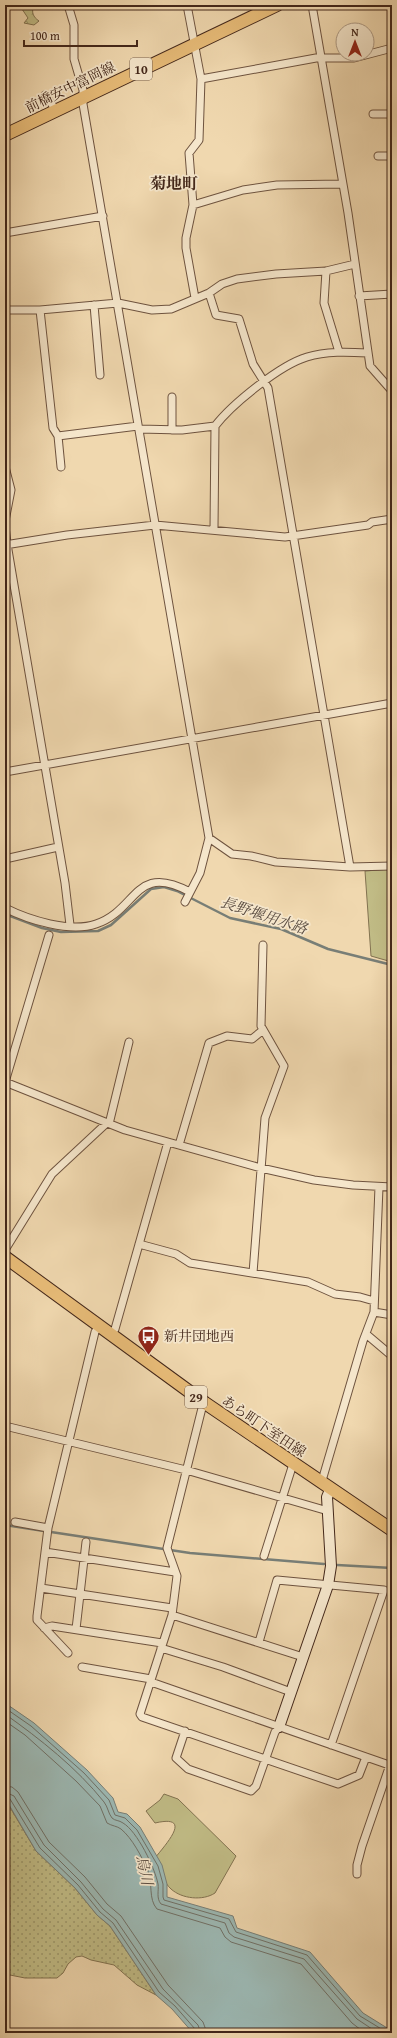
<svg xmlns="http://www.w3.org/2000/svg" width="397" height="2038" viewBox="0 0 397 2038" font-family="'Gentium Book Plus','Noto Serif JP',serif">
	<defs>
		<pattern id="grass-dots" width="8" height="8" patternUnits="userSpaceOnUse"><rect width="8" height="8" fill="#c1bc86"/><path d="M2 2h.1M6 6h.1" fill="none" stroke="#9e996d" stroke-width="1.8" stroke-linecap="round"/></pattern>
		<pattern id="forest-crowns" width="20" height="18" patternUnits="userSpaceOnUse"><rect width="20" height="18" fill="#c1bc86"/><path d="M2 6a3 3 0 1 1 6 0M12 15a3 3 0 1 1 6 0" fill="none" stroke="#9e996d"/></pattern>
	</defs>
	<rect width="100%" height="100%" fill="#f0d8af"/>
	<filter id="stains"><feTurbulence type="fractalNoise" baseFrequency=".005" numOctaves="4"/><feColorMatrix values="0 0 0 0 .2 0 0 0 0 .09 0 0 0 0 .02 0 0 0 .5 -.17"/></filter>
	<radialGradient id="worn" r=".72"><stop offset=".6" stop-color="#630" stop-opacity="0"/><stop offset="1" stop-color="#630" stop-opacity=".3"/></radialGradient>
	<path fill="url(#grass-dots)" stroke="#827250" d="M5,1799L36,1851L75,1888L97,1915L110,1926L156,1995L137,1985L114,1965L91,1960L82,1956L76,1957L68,1964L63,1973L57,1978H25L5,1974Z"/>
	<path fill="url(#forest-crowns)" stroke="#827250" d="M13,5H34C31,12 33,17 39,21L34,25L24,23L28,18L22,9Z"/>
	<path fill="#c1bc86" stroke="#827250" d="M392,869V962L371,956L365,871Z
		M164,1794L178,1799L236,1856L215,1893C203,1901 182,1899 171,1889C164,1883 160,1870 155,1862V1858C166,1844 194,1814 155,1823L146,1811L160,1800Z"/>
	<path fill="#9cb8b3" stroke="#787e76" d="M5,1703L34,1723L87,1770L113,1798L118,1812L127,1814L140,1827L162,1865L167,1884V1897L233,1916L237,1928L310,1952L363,2013L392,2031V2033H193L172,2009L156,1995L110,1926L97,1915L75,1888L36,1851L5,1798Z"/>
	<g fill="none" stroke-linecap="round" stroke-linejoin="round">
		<path stroke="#707066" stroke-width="1" d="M5,1708L31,1726L84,1773L109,1800L115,1815L125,1818L137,1830L158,1866L163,1884V1897L164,1900L229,1919L236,1932L307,1955L360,2016L388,2033
			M5,1714C40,1739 77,1768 104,1802C108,1807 108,1813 112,1818C115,1821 119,1820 123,1823C137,1831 155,1868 158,1884C159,1891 156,1898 161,1904L225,1923L229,1933L234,1937L304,1959L357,2019L378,2033
			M5,1721L25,1735L76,1781L100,1806L107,1823C112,1826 117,1826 121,1829C132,1838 142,1857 148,1871C153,1883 148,1899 157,1909L220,1928L225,1937L231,1942L301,1964L352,2023L365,2033
			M5,1786L12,1787L18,1792L49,1842L85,1877L107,1904L121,1916L168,1985L203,2022L207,2033
			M5,1792L14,1796L44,1845L81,1882L103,1909L116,1920L163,1989L198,2025L201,2033
			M5,1797L10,1799L40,1848L78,1885L100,1912L113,1923L159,1992L175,2006L195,2029L196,2033"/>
		<path stroke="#787e76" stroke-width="2.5" d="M5,914L42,928L61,932L98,931L111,925L151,889L164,887L177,891L230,918L281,929L328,949L392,965
			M5,1525L44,1531
			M51,1532L190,1553L324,1564
			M337,1565L392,1568"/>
		<defs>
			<path id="street" d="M68,5L74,25V59L83,90V104L209,838L200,873L185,902
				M187,5L201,79L199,140L189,153L193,205L186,238V248L195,298
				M312,5L348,213L370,366L392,391
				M201,79L316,58H354L392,48
				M45,95L56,110
				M373,114H392
				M378,156H392
				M193,205L243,190L277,185L342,184
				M5,233L103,216
				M326,271L324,303L339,352
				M209,293L216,315L239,319L253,364L268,388L350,867
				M359,296L392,294
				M94,305L100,375
				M5,310H40L118,303L152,310L171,309L209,293L222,284L237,279L276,274L326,271L355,264
				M40,310L53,428L58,436
				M172,397V430
				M139,429L182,430L215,426C232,404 280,365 307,357C326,351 348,352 368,353
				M5,467L11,490L5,521
				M61,467L58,436L138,426
				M5,526L7,544L65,883L70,925
				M214,529L215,426
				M5,545L67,535L155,525L285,537L368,525L372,522L392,519
				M5,772L392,703
				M209,838L232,854L251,856L276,862L350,867L392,866
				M5,859L58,847
				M5,908C29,920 70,933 96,924C138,910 134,862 190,892
				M49,935L5,1082L125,1130L261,1168L314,1180L353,1185L392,1187
				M179,1145L209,1043L227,1036L252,1039L263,1030
				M139,1244L176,1254L190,1263L308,1282L335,1294L360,1297L374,1301
				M5,1250L52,1174L110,1120L129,1042
				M253,1273L265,1118L284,1066L261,1026L263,945
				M374,1312L392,1315
				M366,1334L392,1356
				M111,1335L115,1329L168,1142
				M205,1403L202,1408L167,1548L177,1576L172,1615L140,1714L142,1717L338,1784L359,1775L366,1757
				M5,1426L186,1470L328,1511
				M321,1484L363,1341L374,1312L379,1187
				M15,1522L48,1528
				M45,1552L175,1572
				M264,1556L293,1464
				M41,1588L172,1608
				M172,1615L303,1657
				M44,1628L52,1626L162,1643
				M76,1629L86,1542
				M259,1642L277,1580L384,1590L331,1745
				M161,1648L223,1667L291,1692
				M68,1653L37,1620V1616L48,1528L95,1332L99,1326
				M82,1667L151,1679
				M151,1682L392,1766
				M185,1731L176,1758L188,1769L251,1791L256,1786L275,1732L279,1727
				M357,1874V1865L362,1846L392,1759"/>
			<path id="secondary" d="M279,1727L328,1585L331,1566L327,1497L330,1490"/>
			<path id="primary" d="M5,135L277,5
				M5,1257L205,1403L392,1530"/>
		</defs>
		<use href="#street" stroke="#6e533f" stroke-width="9"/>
		<use href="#secondary" stroke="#43271a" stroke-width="12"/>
		<use href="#primary" stroke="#43271a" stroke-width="14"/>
		<use href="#street" stroke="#f5e6cb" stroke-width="7"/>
		<use href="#secondary" stroke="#f5e6cb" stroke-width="10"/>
		<use href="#primary" stroke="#e8bc78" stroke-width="12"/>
	</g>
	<defs>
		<symbol id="bus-pin" viewBox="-11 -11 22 30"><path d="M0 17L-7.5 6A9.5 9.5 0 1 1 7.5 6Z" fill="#8f2418" stroke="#f5e6cb"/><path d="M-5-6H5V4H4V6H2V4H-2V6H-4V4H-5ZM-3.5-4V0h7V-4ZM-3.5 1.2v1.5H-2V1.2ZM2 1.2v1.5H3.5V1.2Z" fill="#fff"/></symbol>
	</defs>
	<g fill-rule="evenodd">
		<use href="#bus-pin" x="136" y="1324" width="25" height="34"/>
	</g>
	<g text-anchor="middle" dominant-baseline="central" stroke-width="3.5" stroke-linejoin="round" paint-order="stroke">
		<g fill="#f5e6cb" stroke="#78604f" stroke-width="1">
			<rect x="130" y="58" width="22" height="22" rx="3"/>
			<rect x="185" y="1386" width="22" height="22" rx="3"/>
		</g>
		<g font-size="13" font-weight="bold" fill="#43271a">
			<text x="141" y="69">10</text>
			<text x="196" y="1397">29</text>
		</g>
		<g font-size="14" fill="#43271a" stroke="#f5e6cb">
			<text transform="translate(70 87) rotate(-26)">前橋安中富岡線</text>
			<text transform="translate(264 1426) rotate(34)">あら町下室田線</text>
		</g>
		<g font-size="14" fill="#43271a" stroke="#f5e6cb" text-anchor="start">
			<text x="164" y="1336">新井団地西</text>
		</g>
		<g font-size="15" font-style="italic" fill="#594b40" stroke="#f5e6cb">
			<text transform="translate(264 915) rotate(18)">長野堰用水路</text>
			<text transform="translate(145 1870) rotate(78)">烏川</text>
		</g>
		<g font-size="16" font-weight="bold" fill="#43271a" stroke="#f5e6cb">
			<text x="174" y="183">菊地町</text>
		</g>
	</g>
	<rect width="397" height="2038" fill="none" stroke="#f0d8af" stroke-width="20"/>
	<rect x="6" y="6" width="385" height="2026" fill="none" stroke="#43271a" stroke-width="2"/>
	<rect x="10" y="10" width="377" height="2018" fill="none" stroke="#43271a"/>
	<g transform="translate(355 42)"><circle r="19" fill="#f5e6cb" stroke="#ae9a84"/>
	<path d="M0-3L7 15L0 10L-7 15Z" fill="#8f2418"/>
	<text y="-6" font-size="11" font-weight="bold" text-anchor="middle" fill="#43271a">N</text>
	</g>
	<path d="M24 40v6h113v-6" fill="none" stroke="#43271a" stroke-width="2"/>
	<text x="30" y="40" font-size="12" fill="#43271a" stroke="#f5e6cb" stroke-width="3" paint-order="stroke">100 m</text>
	<rect width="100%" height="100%" filter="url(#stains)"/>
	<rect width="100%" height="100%" fill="url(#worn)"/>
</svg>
